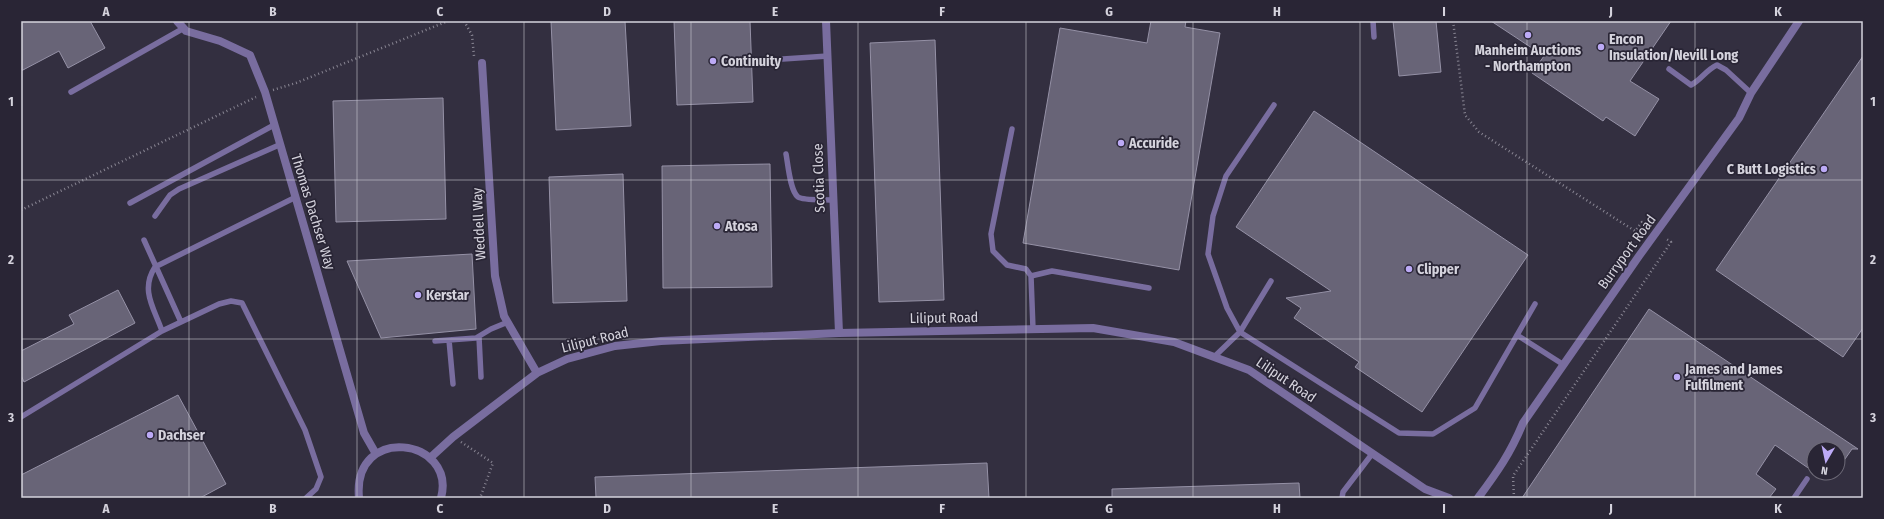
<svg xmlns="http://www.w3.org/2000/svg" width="1884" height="519" viewBox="0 0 1884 519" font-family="'Fira Sans Condensed',sans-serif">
	<rect width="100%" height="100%" fill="#332f40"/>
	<path fill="#686477" stroke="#9591a6" d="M21,21H90L105,48L68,68L59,51L21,71Z
		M551,21H625L631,126L556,130Z
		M674,21H750L753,102L677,105Z
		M1151,21H1186L1185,27L1220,33L1179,270L1023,243L1060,28L1147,43Z
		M1393,21H1436L1441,72L1399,76Z
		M1491,21H1671L1630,81L1659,99L1635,136L1606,117L1603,121L1532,73L1544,56Z
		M935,40L944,300L879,302L870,43Z
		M1863,56V328L1843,357L1716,270Z
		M443,98L446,219L336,222L333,101Z
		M1314,111L1528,255L1422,412L1355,367L1359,362L1294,318L1301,308L1286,298L1331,291L1236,227Z
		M770,164L772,287L663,288L662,166Z
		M623,174L627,301L553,303L549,177Z
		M472,254L476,329L381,338L347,261Z
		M118,290L135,323L24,382L21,375V351L74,324L69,315Z
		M1649,309L1858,449H1852L1838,469V449H1814V472L1775,445L1756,474L1776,489L1769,498H1522Z
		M178,395L226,484L200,498H21V475Z
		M987,463L989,498H596L595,477Z
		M1299,483L1300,498H1112V489Z"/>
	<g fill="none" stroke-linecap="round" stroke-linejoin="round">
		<path stroke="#898693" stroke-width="2.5" stroke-dasharray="1 3" stroke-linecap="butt" d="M464,21L472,35L474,56
			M1453,21L1465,115L1479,132L1635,231L1642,222L1649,228
			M273,90L296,83L448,21
			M21,210L256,97
			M461,442L493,463L480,498
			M1514,498L1513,476L1671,242L1665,238"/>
		<path stroke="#796d9f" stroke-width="5.5" d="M1373,21L1374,37
			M783,59L828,56
			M1669,69L1691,85C1701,80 1706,70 1717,65L1726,70L1751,93
			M71,92L184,28
			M1274,105L1226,176L1213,216L1208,254L1227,308L1240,332L1399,433L1433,434L1475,408L1535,304
			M1012,129L991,234L993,251L1007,265L1026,269L1031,276L1033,329
			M786,154C788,164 790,191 798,197C804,201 825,199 833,200
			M130,203L274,125
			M155,216L170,195L179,189L279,145
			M144,240L181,322
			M1031,276L1052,271L1149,288
			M162,331C154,308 140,290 155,267L296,197
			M1517,335L1564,365
			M479,337L481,377
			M449,340L453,384
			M435,341L476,338L491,329L508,322
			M1214,357L1240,332L1271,281
			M21,417L162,331L219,304L231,301L242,303L305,430L321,477L316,489L306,498
			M1342,498L1343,492L1372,454
			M1794,498L1807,479"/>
		<path stroke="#796d9f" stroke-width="8" d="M177,21L186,31L220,41L250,55L265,92L364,433L376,454
			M826,21L839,333
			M482,63L495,276L504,316L537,373
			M430,458L453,437L537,373L567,359L615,346L661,341L839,333L1093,328L1174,342L1249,370L1425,489L1449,498
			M359,498C352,423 457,438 441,498
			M1478,498C1498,471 1510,454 1523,423L1639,256L1739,118L1751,93L1799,21"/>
	</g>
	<path fill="none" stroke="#d5d3dd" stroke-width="1" stroke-opacity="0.55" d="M189,21V498M357,21V498M524,21V498M691,21V498M858,21V498M1026,21V498M1193,21V498M1360,21V498M1527,21V498M1695,21V498M21,180H1863M21,339H1863"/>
	<g fill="#bcaaf6" stroke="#292535" stroke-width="1.5">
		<circle cx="1528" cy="35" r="4"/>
		<circle cx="1601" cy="47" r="4"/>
		<circle cx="713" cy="61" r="4"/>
		<circle cx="1121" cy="143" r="4"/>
		<circle cx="1824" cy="169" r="4"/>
		<circle cx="717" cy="226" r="4"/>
		<circle cx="1409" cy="269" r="4"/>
		<circle cx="418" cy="295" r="4"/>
		<circle cx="1677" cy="377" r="4"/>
		<circle cx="150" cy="435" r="4"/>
	</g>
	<g text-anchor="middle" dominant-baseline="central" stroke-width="3.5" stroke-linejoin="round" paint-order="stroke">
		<g font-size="14" font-weight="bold" fill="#d5d3dd" stroke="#292535" text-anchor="start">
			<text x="1609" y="39">Encon<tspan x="1609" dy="16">Insulation/Nevill Long</tspan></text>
			<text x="1528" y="50" text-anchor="middle">Manheim Auctions<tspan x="1528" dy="16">- Northampton</tspan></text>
			<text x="721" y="61">Continuity</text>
			<text x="1129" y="143">Accuride</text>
			<text x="1816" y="169" text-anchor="end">C Butt Logistics</text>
			<text x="725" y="226">Atosa</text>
			<text x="1417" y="269">Clipper</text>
			<text x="426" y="295">Kerstar</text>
			<text x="1685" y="369">James and James<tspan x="1685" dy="16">Fulfilment</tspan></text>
			<text x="158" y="435">Dachser</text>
		</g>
		<g font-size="14" fill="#d5d3dd" stroke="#292535">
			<text transform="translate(819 178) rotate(-92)">Scotia Close</text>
			<text transform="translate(313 212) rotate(73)">Thomas Dachser Way</text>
			<text transform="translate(479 224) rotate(-93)">Weddell Way</text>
			<text transform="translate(1627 252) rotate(-54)">Burryport Road</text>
			<text transform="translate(944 318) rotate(-1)">Liliput Road</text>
			<text transform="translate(595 340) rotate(-14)">Liliput Road</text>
			<text transform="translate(1286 380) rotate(34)">Liliput Road</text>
		</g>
	</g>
	<rect width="1884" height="519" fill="none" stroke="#292535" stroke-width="44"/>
	<g transform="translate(1826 461) rotate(189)"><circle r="19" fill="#292535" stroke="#6e6b78"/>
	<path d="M0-3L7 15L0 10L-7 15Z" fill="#bcaaf6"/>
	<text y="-6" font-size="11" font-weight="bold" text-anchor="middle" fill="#d5d3dd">N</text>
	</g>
	<rect x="22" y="22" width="1840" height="475" fill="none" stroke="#d5d3dd" stroke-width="1.5"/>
	<g font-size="13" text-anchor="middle" font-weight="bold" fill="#d5d3dd">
		<text x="106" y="16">A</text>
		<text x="273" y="16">B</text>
		<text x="440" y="16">C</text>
		<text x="607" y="16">D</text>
		<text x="775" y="16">E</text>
		<text x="942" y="16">F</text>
		<text x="1109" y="16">G</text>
		<text x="1277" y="16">H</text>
		<text x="1444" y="16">I</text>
		<text x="1611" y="16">J</text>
		<text x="1778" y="16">K</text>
		<text x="11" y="106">1</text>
		<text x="1873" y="106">1</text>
		<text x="11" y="264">2</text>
		<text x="1873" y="264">2</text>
		<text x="11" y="422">3</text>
		<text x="1873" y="422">3</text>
		<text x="106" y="513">A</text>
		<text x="273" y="513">B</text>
		<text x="440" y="513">C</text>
		<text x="607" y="513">D</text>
		<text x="775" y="513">E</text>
		<text x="942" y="513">F</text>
		<text x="1109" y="513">G</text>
		<text x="1277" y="513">H</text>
		<text x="1444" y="513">I</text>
		<text x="1611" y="513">J</text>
		<text x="1778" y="513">K</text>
	</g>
</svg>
